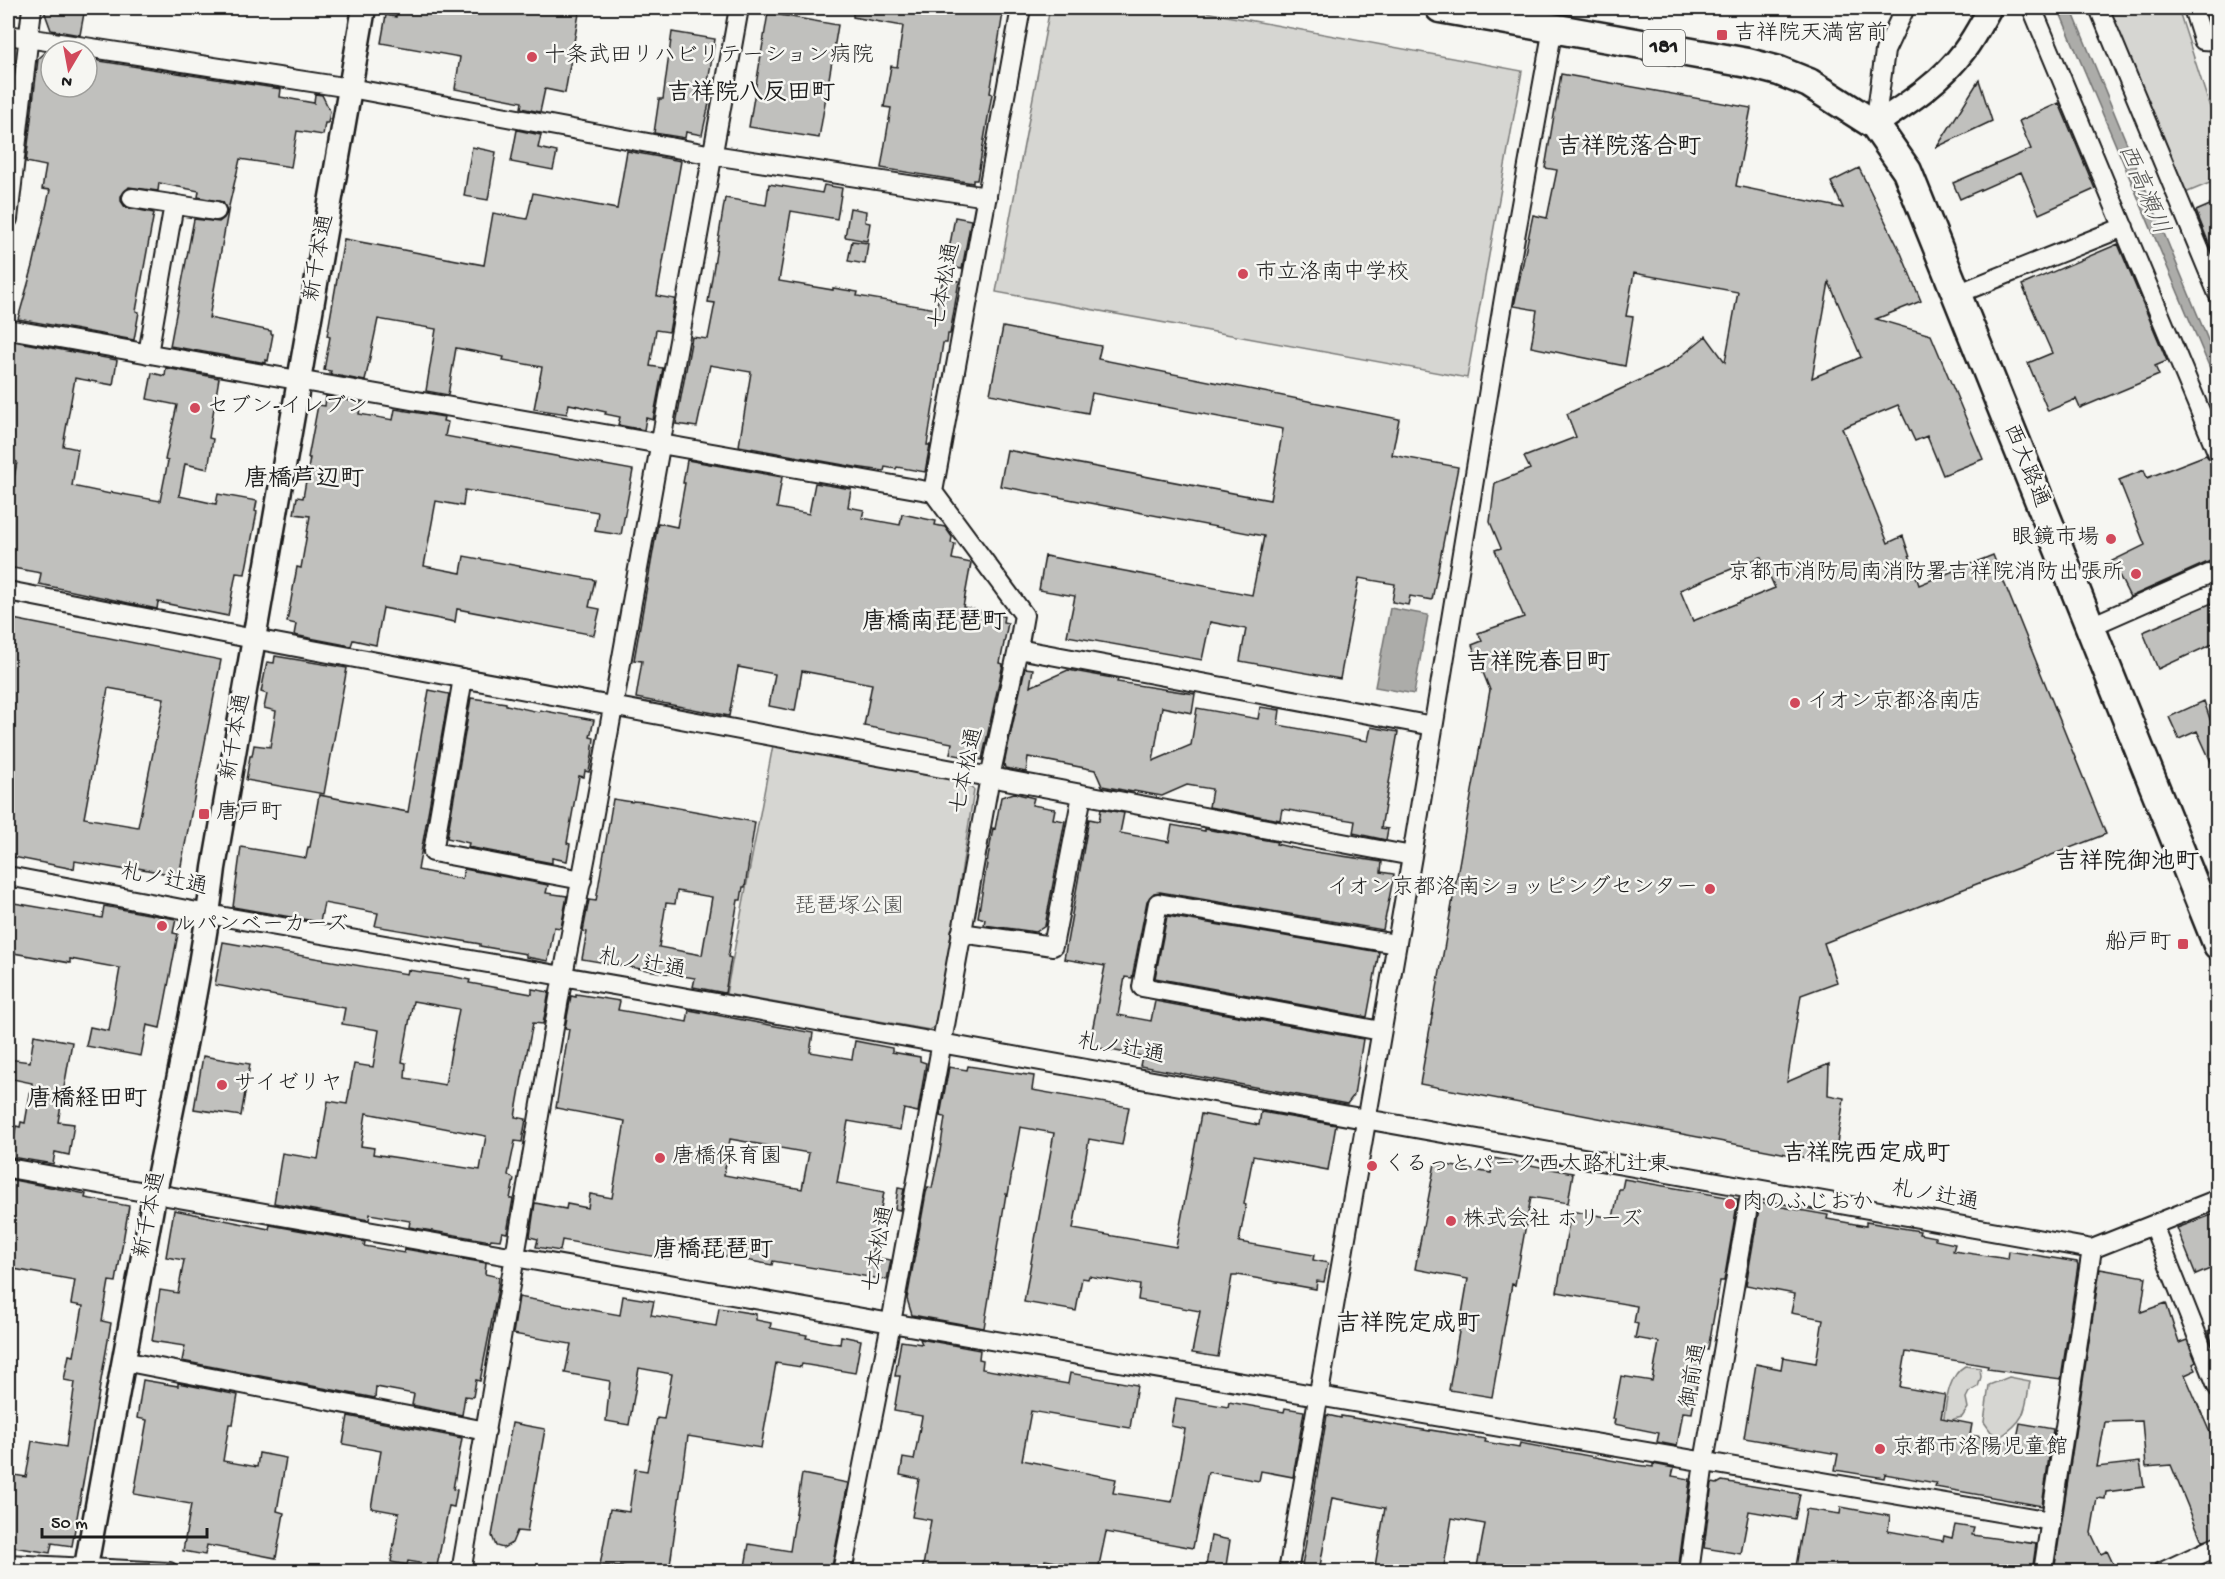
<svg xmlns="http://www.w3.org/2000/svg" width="2225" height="1579" viewBox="0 0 2225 1579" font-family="'Gochi Hand','Klee One',sans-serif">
	<rect width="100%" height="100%" fill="#f6f6f2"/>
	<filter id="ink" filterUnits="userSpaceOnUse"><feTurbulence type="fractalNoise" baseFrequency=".0167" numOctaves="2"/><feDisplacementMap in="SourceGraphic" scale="12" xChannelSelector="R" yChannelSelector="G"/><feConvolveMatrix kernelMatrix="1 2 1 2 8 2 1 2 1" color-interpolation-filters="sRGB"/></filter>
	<g filter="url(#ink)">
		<path fill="#d6d6d2" stroke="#797977" stroke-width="1.5" d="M1050,8H1184L1522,71L1467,378L996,292Z
			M2107,8H2178L2217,129V180L2183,194Z
			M773,745L967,782L974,790L938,1023L930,1030L726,994Z
			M1965,1366L1980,1368L1981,1377L1978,1387L1969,1392L1966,1398L1968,1408L1962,1417L1954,1419L1951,1423L1943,1424C1946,1405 1947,1376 1965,1366Z
			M2009,1377L2030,1381C2025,1410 2027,1419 2000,1437L1991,1432L1984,1422L1989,1385Z"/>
		<path fill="#acaca9" stroke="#727271" stroke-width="1.5" d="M2058,8H2071L2217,362V385Z
			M1390,608L1428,615L1414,694L1375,687Z"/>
		<path fill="#c0c0bd" stroke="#1c1c1c" stroke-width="1.5" fill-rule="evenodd" d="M43,8H85L80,35L51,30Z
			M397,8H580L565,93L545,89L540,112L521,108L522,102L455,89L460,57L381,43L386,15L396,17Z
			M853,8H973L1003,13L990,93L992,94L980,163L977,180H973V183L881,168L891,108L884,107L891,66L897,67L903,26L853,17Z
			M768,13L838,25L819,138L749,127Z
			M672,32L715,39L707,89L712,90L702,135L686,132L685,138L654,133L659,99H663Z
			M46,52L51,53V87H87V59L281,89L280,97L314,103L315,94L322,95L330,111L328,123H325L323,135L297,131L291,167L240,159L229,206L209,318L271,331V334H273L268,361L266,360V363L170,346L194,219L219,222L224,218L227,212L223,202L198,197L199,191L159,183L158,191L129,187L121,196V201L125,207L154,213L136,311L139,312L134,340L18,319L33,266L50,190L42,189L46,166L26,162L38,59Z
			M1561,74L1751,108L1736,186L1843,208L1831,182L1859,168L1901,253L1921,301L1876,319L1931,335L1983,459L1943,475L1927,436L1915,441L1898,405L1842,428L1888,543L1903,536L1919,585L1993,555L2106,834L1824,943L1837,982L1801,995L1787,1082L1829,1064L1828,1095L1844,1098L1834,1163L1420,1084L1490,690L1472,645L1482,641L1478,633L1524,617L1495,550L1501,548L1490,522L1495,483L1530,469L1524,457L1576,437L1567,414L1668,367L1706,336L1725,362L1738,292L1634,273L1626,316L1633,317L1625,366L1531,347L1537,310L1514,306L1533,215L1547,218L1557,170L1545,168ZM1829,282L1861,357L1812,378ZM1761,557L1775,588L1693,621L1680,590Z
			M1979,80L1992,121L1937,147Z
			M2059,103L2095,189L2039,214L2021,172L1960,199L1953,183L2031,149L2019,121Z
			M517,130L541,135L538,148L557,152L553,170L511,162Z
			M472,147L496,152L488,200L464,196Z
			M627,151L681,161L657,296L675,299L669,332L656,330L650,366L663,368L653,420L646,418L644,430L618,425L620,417L605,414L606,412L569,404L567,414L534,409L542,367L503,360L504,357L456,348L448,395L426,391L436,329L378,319L365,381L330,374L331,371L324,370L330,337L327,336L344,239L484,265L493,213L527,219L533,193L617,209Z
			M769,184L822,193L824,185L842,188L837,219L791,211L779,281L833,290V288L858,292L857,296L936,309L943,279L959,281L950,334H948L947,343H943L929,432L927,445H930L925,472L897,467L896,469L885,467L884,471L855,467L739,446L751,372L710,365L697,427L676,424L692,337L708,339L715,303L708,302L725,198L766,205Z
			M2217,202V264L2196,211Z
			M850,208L866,211L865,222L870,223L867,241L845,237Z
			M955,217L971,220L962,269L946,266Z
			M852,241L868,243L865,264L848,261Z
			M2118,244L2167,361L2155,366L2159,375L2080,408L2076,399L2048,411L2028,363L2052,353L2022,285Z
			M1003,327L1101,346L1098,359L1399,419L1392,455L1458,467L1432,600L1410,596L1408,605L1392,602L1395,584L1359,578L1340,679L1240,661L1246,629L1210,622L1202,660L1067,636L1075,596L1039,590L1045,556L1252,595L1264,536L1000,486L1007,450L1270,500L1283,429L1092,393L1088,413L990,394Z
			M13,341L117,360L113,385L75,378L63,446L78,449L72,486L110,494L111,492L160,501L168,461L165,460L177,405L147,399L152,373L165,376L166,368L219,378L209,438L213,439L208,469L185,464L179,496L216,504L218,494L257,501L255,511L257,512L245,574L236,573L228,616L158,602L157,609L39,584L41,573L8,567V499H10L17,462L8,458V343L12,344Z
			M326,396L361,403L359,414L393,420L395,409L444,417L443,421L448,422L445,436L633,470L621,535L595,531L598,512L465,490L463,506L436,501L424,566L461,573L464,556L595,580L589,607L600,609L594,635L457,609L455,622L383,608L376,645L353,640L351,646L294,635L296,624L287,622L297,567L301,568L310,516L294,514L297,497L303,498L310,458H308L318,405L325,406Z
			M2206,455L2213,464L2217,477V558L2130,597L2112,561L2145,545L2119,480L2144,470L2147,478Z
			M687,460L782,477L777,508L809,514L815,483L851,489L848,507L864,510L862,518L900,525L902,514L936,521L935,525L945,527L952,537L951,543L955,544L952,559L971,563L963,607L1004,616L1003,622L1008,623L1000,663L1003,664L982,760L950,754L952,743L864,726L872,684L802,671L795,711L769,706L775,674L738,667L729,716L636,698L642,661L634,660L658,523L677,527L685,483H683Z
			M2217,601V642L2158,669L2143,632Z
			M8,618L221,660L179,876L127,866V870L75,861L74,869L8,856ZM108,688L164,698L138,827L84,818Z
			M275,656L347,668L324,794L246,780L250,756H252L254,745L270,747L276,711L264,708L267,694L261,692L267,662L274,663Z
			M1025,668L1033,669L1030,687L1068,670L1118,679L1117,682L1195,694L1192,713L1162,707L1153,761L1191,745L1197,708L1258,719L1260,707L1280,710L1278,725L1368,741L1371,727L1398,732L1381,828L1388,829L1386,840L1353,833L1355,821L1282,809L1280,820L1209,807L1212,789L1187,785L1162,796L1134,791L1133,792L1102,786L1095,770L1028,757L1026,772L1005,768L1004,764Z
			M429,690L449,694L418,870L462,879L464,869L548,885L546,893L567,896L561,928L554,927L548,961L526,957V954L480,946V944L375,926L378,913L324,903L320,922L233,907L241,847L306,858L308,847H310L319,795L408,812Z
			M471,698L506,703V705L539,712L540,710L594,720L590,737L594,738L592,756L589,772L585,771L584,777L579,776L567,843L570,844L567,861L552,858V863L468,847L469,843L447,838Z
			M2204,701L2217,740V761L2212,764L2197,731L2179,739L2169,717Z
			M1014,793L1034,798L1032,805L1055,809L1053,819L1065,821L1045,926L1036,932L984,925L985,919L978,917L993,828L995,829L1001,797Z
			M613,799L632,802L633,801L645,802L755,822L745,887H743L741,900H738L728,957L731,958L725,993L693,987L695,978L582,959L587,932L583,931L589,900L596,901ZM677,891L712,897L702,955L659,947L666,903L675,904Z
			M1101,809L1124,813L1120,833L1169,842L1172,825L1205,831V829L1277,842L1276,844L1302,850L1382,862L1381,872L1394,874L1383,930L1160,892L1154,893L1147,901L1132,978L1125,977L1118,1015L1151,1021L1155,1001L1363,1039L1354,1095L1347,1104L1140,1066L1142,1056L1089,1046L1105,966L1064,959L1089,819L1099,821Z
			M8,902L102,918L104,906L176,919L173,933L178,934L160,1028L147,1025L141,1056L86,1046L90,1027L109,1031L120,968L70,959V963L8,952Z
			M1167,916L1379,952L1367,1017L1155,978Z
			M223,942L407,974L408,970L451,976L470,980L469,983L532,994V989L549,992L543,1024L533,1023L522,1077L515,1117L526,1119L522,1142L515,1141L508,1175L514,1179L510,1199H513L507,1233L502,1232L500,1240L491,1239L490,1241L409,1227L410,1221L370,1214L369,1220L274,1203L282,1153L318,1159L328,1101L347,1104L354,1064L373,1067L379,1030L342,1024L345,1008L215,985ZM413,1001L459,1009L445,1085L405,1078L406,1063L402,1062ZM366,1113L486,1136L480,1170L373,1154L374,1148L361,1146Z
			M576,994L620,1001L618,1010L654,1016L687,1022L689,1010L813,1033L810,1052L852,1059L855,1041L892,1048V1052L920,1057V1061L926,1063L918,1112L904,1109L900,1130L848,1121L837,1183L884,1192L872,1257L891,1260L887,1280L773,1261L772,1265L670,1246L668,1259L562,1240L560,1251L536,1247L538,1239L530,1237L535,1203L566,1209L567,1204L588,1208L590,1194L612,1198L625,1121L556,1108L569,1029L565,1028L571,996L576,997ZM730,1139L809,1153L802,1189L724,1175Z
			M34,1035L72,1042L58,1122L74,1124L69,1155L55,1152L53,1164L11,1157L16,1126L20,1127L21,1122L25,1123L32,1083L8,1078V1059L30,1062Z
			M203,1056L250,1064L241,1116L194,1109Z
			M968,1066L1034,1076L1032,1090L1129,1107L1122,1145L1089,1139L1073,1229L1176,1247L1201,1114L1259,1125L1261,1112L1336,1125L1328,1170L1253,1156L1244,1204L1246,1205L1239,1242L1314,1255L1313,1260L1328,1263L1324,1282L1317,1281L1316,1289L1238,1275L1237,1276H1232L1218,1357L1192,1353L1200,1311L1138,1300L1140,1285L1089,1276L1088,1279L1082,1278L1076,1311L1024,1302L1054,1133L1020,1127L1008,1195L1006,1194L984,1328L912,1315L907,1299L926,1193L928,1187L932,1188L940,1151L945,1117L940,1116L949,1067L967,1070Z
			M1493,1158L1573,1173L1568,1203L1531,1197L1515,1285L1512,1284L1492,1397L1449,1390L1468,1279L1415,1269L1435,1163L1491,1173Z
			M8,1179L86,1194L85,1198L129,1206L116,1282L109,1281L102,1321L111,1323L72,1546L52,1543L50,1553L8,1546V1474L26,1477L32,1441L66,1447L75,1382L64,1380L69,1355L74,1356L83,1306L71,1304L75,1280L8,1268Z
			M1624,1179L1738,1199L1724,1281H1720L1708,1350L1703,1349L1692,1413L1683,1412L1677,1446L1657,1442L1659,1433L1614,1424L1615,1419H1613L1621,1376L1652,1381L1659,1342L1635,1338L1638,1324L1634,1323L1637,1306L1557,1292L1571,1211L1613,1218L1619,1189H1622Z
			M898,1188L904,1189L900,1210L895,1209Z
			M1760,1203L1828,1215L1827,1219L1866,1226V1222L1920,1231L1919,1234L1935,1237V1240L1955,1244L1953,1251L2008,1259L2009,1251L2077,1262L2078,1265L2061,1379L1987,1369L1988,1366L1906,1352L1900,1387L1945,1395L1941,1418L1972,1424L1970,1435L2016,1443L2020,1423L2053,1429L2042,1506L1935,1487L1936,1483L1885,1474L1884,1478L1835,1470L1838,1454L1744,1438L1756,1364L1781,1369L1783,1357L1816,1363L1823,1319L1791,1313L1795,1294L1746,1285Z
			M174,1210L269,1229L270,1225L365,1242L364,1246L404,1253L405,1249L486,1263L485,1274L499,1277L497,1294L480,1381L476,1380L473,1397L465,1396L462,1415L412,1405L414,1394L376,1387L375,1398L182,1361L185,1346L152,1341L160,1290L178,1293L184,1260L166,1257Z
			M2217,1213V1266L2196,1275L2177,1228Z
			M2100,1269L2146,1277L2141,1312L2166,1303L2179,1343L2187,1340L2196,1362L2193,1364L2196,1370L2185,1375L2217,1449V1535L2202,1541L2171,1465L2146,1467L2142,1421L2105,1422L2097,1467L2140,1462L2144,1487L2106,1492L2105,1499L2097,1498L2091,1533L2101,1554L2107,1551L2117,1572H2054Z
			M623,1296L654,1301L651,1315L716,1326L719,1308L756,1314V1320L771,1323L770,1328L807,1335L806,1338L840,1344L841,1336L861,1340L855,1373L802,1364L801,1367L776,1363L761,1448L688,1436L670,1565H663V1571L600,1565L610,1509L629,1512L635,1469L647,1471L657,1418L664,1419L672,1374L639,1368L629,1425L606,1421L610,1381L565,1373L571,1344L513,1334L519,1297L620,1315Z
			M2217,1327V1353H2216L2208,1331Z
			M920,1339L980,1350L979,1359L983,1360L982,1369L1068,1384L1070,1373L1137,1385L1130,1428L1031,1411L1022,1460L1116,1479L1113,1493L1172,1502L1185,1429L1171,1426L1176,1398L1228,1407L1229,1402L1284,1412L1285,1408L1304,1411L1293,1477L1261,1471L1259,1481L1208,1472L1193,1548L1106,1532L1098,1570L1045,1560L1043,1572H922L931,1520L912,1517L919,1479L900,1475L903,1458L914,1460L922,1416L894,1411L900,1376H895L901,1341L922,1344Z
			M143,1380L178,1386V1383L238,1395L233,1424H229L223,1461L257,1467L259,1453L286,1458L277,1511L284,1513L276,1558L207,1545L205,1555L183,1551L191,1504L134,1494L147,1420L137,1418Z
			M1327,1415L1341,1418V1416L1430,1431V1430L1461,1435L1486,1439L1485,1442L1519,1448L1520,1443L1637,1465L1653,1467V1464L1674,1468L1672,1476L1690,1479L1678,1572H1476L1485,1524L1452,1518L1443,1572H1374L1385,1508L1332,1498L1319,1572H1301Z
			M348,1416L462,1438L453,1489L457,1490L454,1507L449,1506L437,1566L408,1561L407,1565L391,1562L399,1513L371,1508L381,1451L343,1444Z
			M512,1423L545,1429L527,1532L517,1531L512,1543L503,1548L496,1546L492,1536Z
			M802,1474L848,1483L831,1572H744L749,1544L790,1551Z
			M1722,1481L1800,1494L1795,1519L1749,1511L1741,1554L1704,1548L1712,1483L1717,1484Z
			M1841,1507L1890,1516L1888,1531L1943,1541L1944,1536L1952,1538L1955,1525L1974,1528L1972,1535L2036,1544L2032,1572H1795L1806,1509L1840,1514Z
			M1211,1536L1230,1540L1225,1572H1205Z"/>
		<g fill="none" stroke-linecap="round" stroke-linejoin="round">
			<defs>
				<path id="minor" d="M2032,8L2218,454
					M2099,8L2218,294
					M2193,8L2203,40L2218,41
					M8,35L350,88L713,155L987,197
					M1875,125L1885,51L1905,8
					M132,198L216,211
					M8,219L32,8
					M1957,294L2124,227
					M8,329L933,492
					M148,354L174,204
					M8,591L254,639L1412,856
					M2089,627L2218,570
					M1018,649L1433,726
					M463,678L433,852L582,880
					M8,876L208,914L728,1005L2092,1249L2218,1199
					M961,933L1053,946L1082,795
					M1381,1031L1142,987L1158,903L1396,944
					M8,1168L891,1323L2051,1521
					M2153,1225L2218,1388
					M123,1361L486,1431
					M8,1564L169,1572
					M461,1572L563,975L592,824L739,8
					M842,1572L891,1323L990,777L1018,649L1024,615L933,492L1021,8
					M1288,1572L1412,856L1504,298L1553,28
					M1689,1572L1704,1462L1751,1189
					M2043,1572L2092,1249
					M2162,1572L2218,1546"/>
				<path id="tertiary" d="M1875,125C1908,103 1940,83 1964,51C1974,38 1982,22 1990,8
					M85,1572C108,1447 130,1322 154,1197C176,1088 201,978 214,868L364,8"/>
				<path id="primary" d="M1440,8L1748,63L1779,71L1809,83L1875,125L1907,171L2218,945"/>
			</defs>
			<use href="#minor" stroke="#1c1c1c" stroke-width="22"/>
			<use href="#tertiary" stroke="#1c1c1c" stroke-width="27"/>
			<use href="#primary" stroke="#1c1c1c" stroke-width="33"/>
			<use href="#minor" stroke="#f6f6f2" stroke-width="18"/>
			<use href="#tertiary" stroke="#f6f6f2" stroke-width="22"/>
			<use href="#primary" stroke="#f6f6f2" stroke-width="28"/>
		</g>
	</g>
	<g fill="#d1495b" stroke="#f6f6f2" stroke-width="2">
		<rect x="1716" y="29" width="12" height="12" rx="3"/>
		<circle cx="532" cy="57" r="6"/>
		<circle cx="1243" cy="274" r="6"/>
		<circle cx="195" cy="408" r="6"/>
		<circle cx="2111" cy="539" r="6"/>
		<circle cx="2136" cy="574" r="6"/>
		<circle cx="1795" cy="703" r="6"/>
		<rect x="198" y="808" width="12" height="12" rx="3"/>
		<circle cx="1710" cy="889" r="6"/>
		<circle cx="162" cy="926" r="6"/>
		<rect x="2177" y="938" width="12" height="12" rx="3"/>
		<circle cx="222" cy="1085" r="6"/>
		<circle cx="660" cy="1158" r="6"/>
		<circle cx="1372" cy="1166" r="6"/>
		<circle cx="1730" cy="1204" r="6"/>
		<circle cx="1451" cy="1221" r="6"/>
		<circle cx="1880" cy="1449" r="6"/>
	</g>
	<g text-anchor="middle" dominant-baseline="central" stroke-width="5" stroke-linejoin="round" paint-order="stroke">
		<rect fill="#f6f6f2" stroke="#5d5d5c" stroke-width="1.5" x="1643" y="30" width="42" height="36" rx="4.5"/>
		<g font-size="21" font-weight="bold" fill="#1c1c1c">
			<text x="1664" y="48">181</text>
		</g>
		<g font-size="22" fill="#1c1c1c" stroke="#f6f6f2" text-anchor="start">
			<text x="1734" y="35">吉祥院天満宮前</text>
			<text x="544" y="57">十条武田リハビリテーション病院</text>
			<text x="1255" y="274">市立洛南中学校</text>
			<text x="207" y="408">セブン-イレブン</text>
			<text x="2099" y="539" text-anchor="end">眼鏡市場</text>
			<text x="2124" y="574" text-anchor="end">京都市消防局南消防署吉祥院消防出張所</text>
			<text x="1807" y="703">イオン京都洛南店</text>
			<text x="216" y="814">唐戸町</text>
			<text x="1698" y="889" text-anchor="end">イオン京都洛南ショッピングセンター</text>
			<text x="174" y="926">ルパンベーカーズ</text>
			<text x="2171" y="944" text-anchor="end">船戸町</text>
			<text x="234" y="1085">サイゼリヤ</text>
			<text x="672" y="1158">唐橋保育園</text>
			<text x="1384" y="1166">くるっとパーク西大路札辻東</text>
			<text x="1742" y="1204">肉のふじおか</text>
			<text x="1463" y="1221">株式会社 ホリーズ</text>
			<text x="1892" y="1449">京都市洛陽児童館</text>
		</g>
		<g font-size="22" fill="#1c1c1c" stroke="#f6f6f2">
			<text transform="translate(320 258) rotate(-80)">新千本通</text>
			<text transform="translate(946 286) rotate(-79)">七本松通</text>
			<text transform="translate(2025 466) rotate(68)">西大路通</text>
			<text transform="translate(237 737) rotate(-80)">新千本通</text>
			<text transform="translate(968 771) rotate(-78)">七本松通</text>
			<text transform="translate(164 881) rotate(11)">札ノ辻通</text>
			<text transform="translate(642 965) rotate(10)">札ノ辻通</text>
			<text transform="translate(1121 1050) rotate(10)">札ノ辻通</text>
			<text transform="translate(1935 1197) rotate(10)">札ノ辻通</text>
			<text transform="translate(151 1215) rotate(-79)">新千本通</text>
			<text transform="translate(880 1249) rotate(-79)">七本松通</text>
			<text transform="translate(1695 1376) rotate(-80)">御前通</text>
		</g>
		<g font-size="22" fill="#545453" stroke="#f6f6f2">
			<text x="849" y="908">琵琶塚公園</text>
		</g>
		<g font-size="24" font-weight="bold" fill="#1c1c1c" stroke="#f6f6f2">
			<text x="751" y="94">吉祥院八反田町</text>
			<text x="1629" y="148">吉祥院落合町</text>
			<text x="304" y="480">唐橋芦辺町</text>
			<text x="934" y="623">唐橋南琵琶町</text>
			<text x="1538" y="664">吉祥院春日町</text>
			<text x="2127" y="863">吉祥院御池町</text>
			<text x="87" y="1100">唐橋経田町</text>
			<text x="1866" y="1155">吉祥院西定成町</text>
			<text x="713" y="1251">唐橋琵琶町</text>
			<text x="1408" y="1325">吉祥院定成町</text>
		</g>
		<g font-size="24" font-style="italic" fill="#565654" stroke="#f6f6f2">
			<text transform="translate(2142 190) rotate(67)">西高瀬川</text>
		</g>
	</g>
	<rect width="2225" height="1579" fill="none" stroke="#f6f6f2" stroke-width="30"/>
	<rect x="15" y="15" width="2195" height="1549" fill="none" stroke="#1c1c1c" stroke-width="2" filter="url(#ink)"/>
	<g transform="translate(69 69) rotate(190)"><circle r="28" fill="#f6f6f2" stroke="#9f9f9c" stroke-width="1.5"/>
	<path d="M0-4.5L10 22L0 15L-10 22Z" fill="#d1495b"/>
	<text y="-9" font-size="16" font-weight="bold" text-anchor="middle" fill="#1c1c1c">N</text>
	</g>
	<path d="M42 1528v9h165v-9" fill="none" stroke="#1c1c1c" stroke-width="3"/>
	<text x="51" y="1528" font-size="18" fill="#1c1c1c" stroke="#f6f6f2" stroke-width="4.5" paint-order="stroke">50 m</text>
</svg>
